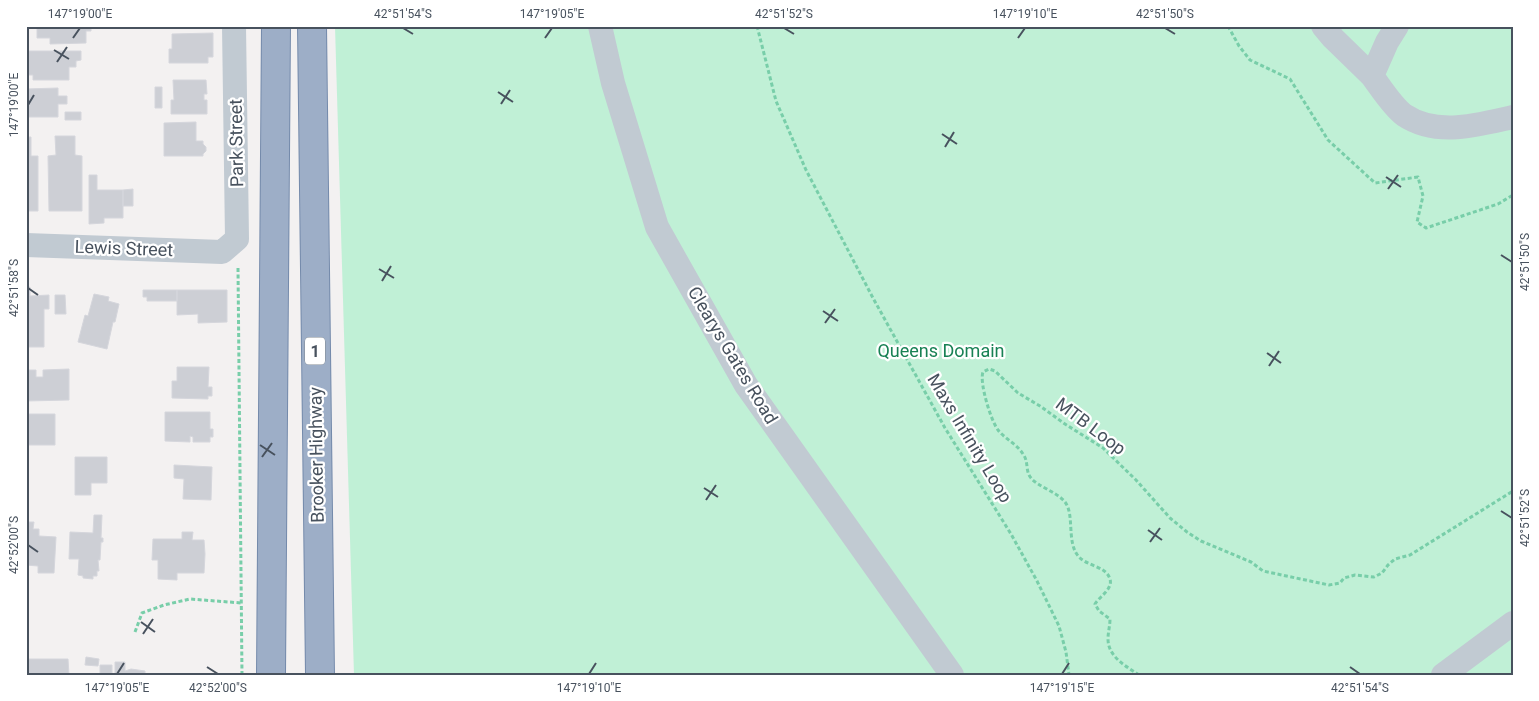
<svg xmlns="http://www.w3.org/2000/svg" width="1539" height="701" viewBox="0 0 1539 701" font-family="Roboto,sans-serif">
	<rect width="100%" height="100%" fill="#f3f1f1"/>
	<path fill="#c0f0d6" d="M335,26H1513V675H354Z"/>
	<path fill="#cdcfd5" stroke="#d5d6dc" d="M37,26H91V31H86V43L50,44V38H37Z
		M213,33V57H208V63H169V49H172V34Z
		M28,51H81V60L76,61V67H69V80H33V75H28Z
		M173,80H206L207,94H204V100H207V114H171V100H174Z
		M155,87H162V108H155Z
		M58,88V96H67V104H58V117H26V89Z
		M65,112H81V120H65Z
		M196,122V141H203V144L206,147V151L203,154V156H164V123Z
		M55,136H75V155L82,156V211H49L48,156L56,155Z
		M26,137H31V156H38V211H26Z
		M89,175H97V190H123V218H104V223L89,224Z
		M133,189V206H123V190Z
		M26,287H30V296L49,295V309H44V347H26Z
		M143,290H177V301H147V297H143Z
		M177,290H227V322L198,323V314L177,315Z
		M94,294L109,297L108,301L119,304L115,322H113L107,349L78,342L85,315L88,316Z
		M55,295H65L66,314H55Z
		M177,367H209L208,387H212V396H208V399L172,398V381H177Z
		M69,369V400L26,401V370H36V377H43V370Z
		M165,412H210V429H213V437H210V442H193V437L190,436V442L165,441Z
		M26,414H55V445H26Z
		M75,457H107V483H91V495H75Z
		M174,465L212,467L211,500L183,499L184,479L174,478Z
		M94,515H102L101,538H103V542H101L100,560H98L99,571H97V576H93V579L83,578V576L78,575L79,559H69L70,532L93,533Z
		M26,522H34L33,529H39V536L56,537L54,573H38V566L26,565Z
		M182,532H193L192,540H204L205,554L204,573H177V580L158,579V560H152L153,539H182Z
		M86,657L99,659L98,666L85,665Z
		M28,659H68L69,675H28Z
		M115,662H125V671L131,669L145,671V675H115Z
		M100,665H112V675H100Z"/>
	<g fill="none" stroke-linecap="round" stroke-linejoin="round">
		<defs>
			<path id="trunk" d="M312,26L320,675
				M271,675L276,26"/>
		</defs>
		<use href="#trunk" stroke="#748aab" stroke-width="30"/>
		<path stroke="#78cea9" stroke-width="3" stroke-dasharray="4 2.5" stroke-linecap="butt" d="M757,26L776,101L806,170L873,298L945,428L1011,534L1037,581L1059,626L1066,652L1069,675
			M1228,26L1239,46L1250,60L1290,79L1328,140L1375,183L1418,177L1423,196L1417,222L1426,228L1498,204L1513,195
			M238,268L242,675
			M135,632L142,613L164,605L190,599L242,603
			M1139,675C1126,666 1108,657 1108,639C1108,632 1110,626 1110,619L1099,611L1095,604C1100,596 1113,589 1110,579C1106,566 1087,566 1079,557C1066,543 1075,515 1065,502C1057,492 1037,486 1031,478C1025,471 1029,462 1023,454C1017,444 1005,439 998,430C991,421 979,382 983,372L989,369L995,371L1018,393L1040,406L1065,424L1103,448L1136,480L1170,518L1187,532L1201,541L1251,562L1263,571L1329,585L1340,583L1344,578L1355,575L1374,577L1382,573L1388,565L1395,559L1410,555L1513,491"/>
		<path stroke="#c1cad2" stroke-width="24" d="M600,26L613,83L657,227L746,385L952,675
			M1323,26L1333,38L1372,76L1387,42L1397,26
			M1372,76C1381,88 1392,106 1404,115C1437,137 1477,125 1513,117
			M26,245L222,252L237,239L234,26
			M1443,675L1513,623"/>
		<use href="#trunk" stroke="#9daec7" stroke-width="28"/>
	</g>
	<path fill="none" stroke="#48525e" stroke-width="2" d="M403,28L413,34M784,28L794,34M1165,28L1175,34M73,38L80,28M545,38L552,28M1018,38L1025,28M54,50L69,59M57,62L67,47M498,92L513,102M501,104L510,90M28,105L34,95M942,134L957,144M945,147L954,132M1386,177L1401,187M1388,189L1398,175M1501,255L1512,262M379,269L394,278M382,281L391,266M28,288L38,295M823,311L838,321M825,323L835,309M1267,353L1281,363M1269,366L1279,351M260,445L275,455M262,457L272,443M704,488L718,497M706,500L716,485M1501,511L1512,518M1148,530L1162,540M1150,542L1160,528M28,545L38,552M141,622L155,632M143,634L153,619M207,667L218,674M1350,667L1360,674M117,674L124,663M589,674L596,663M1062,674L1069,663"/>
	<g text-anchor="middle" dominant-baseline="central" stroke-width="4.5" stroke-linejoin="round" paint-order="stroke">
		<rect fill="#fff" stroke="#7f868e" stroke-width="1" x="305" y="337.5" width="20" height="27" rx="4"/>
		<g font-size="16" font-weight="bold" fill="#48525e">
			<text x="315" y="351">1</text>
		</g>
		<g font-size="18" fill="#48525e" stroke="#fff">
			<text transform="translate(236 143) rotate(-91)">Park Street</text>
			<text transform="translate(124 248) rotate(2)">Lewis Street</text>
			<text transform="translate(733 355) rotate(59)">Clearys Gates Road</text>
			<text transform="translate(1091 426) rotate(37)">MTB Loop</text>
			<text transform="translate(970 438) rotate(59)">Maxs Infinity Loop</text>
			<text transform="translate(316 455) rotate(-91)">Brooker Highway</text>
		</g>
		<g font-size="18" fill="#188154" stroke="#fff">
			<text x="941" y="350">Queens Domain</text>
		</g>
	</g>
	<rect width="1539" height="701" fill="none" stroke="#ffffff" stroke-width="55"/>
	<rect x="28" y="28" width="1484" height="646" fill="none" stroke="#48525e" stroke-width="2"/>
	<g font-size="12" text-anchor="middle" fill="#48525e">
		<text x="80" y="18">147°19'00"E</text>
		<text x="403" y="18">42°51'54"S</text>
		<text x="552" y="18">147°19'05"E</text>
		<text x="784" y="18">42°51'52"S</text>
		<text x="1025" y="18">147°19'10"E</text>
		<text x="1165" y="18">42°51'50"S</text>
		<text transform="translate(14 105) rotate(-90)" y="4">147°19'00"E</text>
		<text transform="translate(1525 262) rotate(-90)" y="4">42°51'50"S</text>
		<text transform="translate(14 288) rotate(-90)" y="4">42°51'58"S</text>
		<text transform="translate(1525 518) rotate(-90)" y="4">42°51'52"S</text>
		<text transform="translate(14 545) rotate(-90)" y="4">42°52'00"S</text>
		<text x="117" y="692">147°19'05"E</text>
		<text x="218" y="692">42°52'00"S</text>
		<text x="589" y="692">147°19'10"E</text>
		<text x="1062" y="692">147°19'15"E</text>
		<text x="1360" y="692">42°51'54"S</text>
	</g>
</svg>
